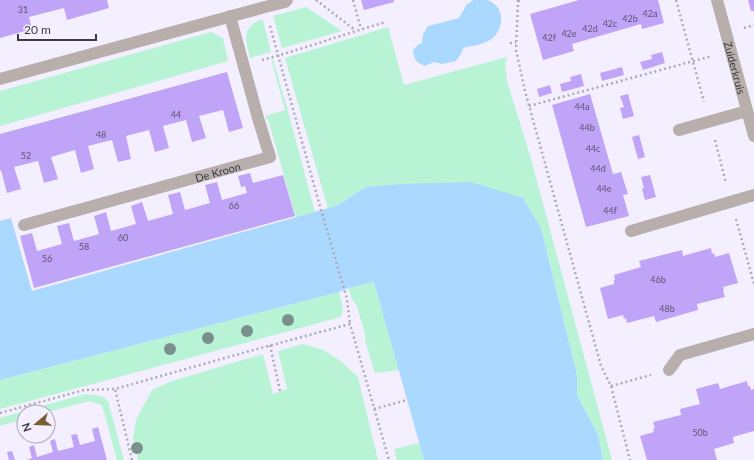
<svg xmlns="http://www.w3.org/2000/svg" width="754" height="460" viewBox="0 0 754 460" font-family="Lato,sans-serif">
	<rect width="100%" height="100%" fill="#f4effe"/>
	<path fill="#b9f3d6" d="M306,7L342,31L282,48L273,16Z
		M259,20H263L271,52L250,58C246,40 241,30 259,20Z
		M388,27L404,85L507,57L505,64L507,81L531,159L612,460H603L598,435L577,395V375L541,228L523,198L366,187L336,206L328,209L285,58Z
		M211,32L223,38L228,61L0,126V91Z
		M271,59H273L288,111L315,212L296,218L268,119H267L265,116L285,110Z
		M374,282L399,370L375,373L366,344L365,334L357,306L352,299L348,288Z
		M339,292C341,300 345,309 341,317L0,409V380Z
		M303,344L324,350L342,362L358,377L378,460H138L133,439L136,420L152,390L172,381L263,354L273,394L287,389L278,351Z
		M85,394L102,396L108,401L124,460H117L102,405L89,401L48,412H24V419L0,426V418Z
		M419,443L424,460H397L394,449Z"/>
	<path fill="#aad8fe" d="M474,0C478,0 483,0 487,0C506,6 505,30 490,40C482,45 471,46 463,48L461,54L456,61L442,64L434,62L425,66C416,62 414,60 413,50L418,45L422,43L423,34L428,26L459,18L467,4Z
		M470,182L523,198L541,228L577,375V395L598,435L603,460H424L374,282L348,288L339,292L0,380V221L11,218L32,291L336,206L366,187L403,184Z"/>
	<path fill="#c0a4f7" d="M0,0H107L109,8L67,20L64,8L29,17L32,29L0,38Z
		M361,0H394V2L364,10Z
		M579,0H658L664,23L642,29L641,24L572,44L574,51L543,60L530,14Z
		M748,0H754V11H751Z
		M662,52L665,63L643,70L640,62L652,59L651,55Z
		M622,67L624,75L602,81L600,73Z
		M227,72L243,128L229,132L223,110L199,116L206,138L192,142L186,120L163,126L169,148L155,152L149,130L126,136L131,159L118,162L112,140L88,146L94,169L81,173L75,150L51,157L58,179L44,183L38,161L14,167L21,189L7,193L1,170L0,171V134Z
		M581,74L584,86L562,92L560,84L571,81L570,77Z
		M550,85L552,93L539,97L537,89Z
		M590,94L613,174L621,172L628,194L623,195L629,216L586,227L552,105Z
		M628,94L634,116L623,119L620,108L624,107L620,96Z
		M639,135L645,157L638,159L632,137Z
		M250,173L253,183L283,175L295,216L34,288L20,236L32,233L37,251L62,244L57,226L69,223L74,241L99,234L94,216L106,212L111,231L136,224L131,206L142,202L148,221L173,214L168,195L180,192L185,210L210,203L205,185L217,182L222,200L247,193L245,186L241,187L238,176Z
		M650,175L656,197L645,200L642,189L644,188L641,177Z
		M711,248L712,254L714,253L715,257L729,253L738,283L723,287L724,291H723L725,297L697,304L698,310L656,322L654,316L627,323L626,318L624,319L623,315L608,319L600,288L614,284V280H615L614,275L641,267L639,261L682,250L683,256Z
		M747,381L748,386H750L751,390L754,389V431L733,437L734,443L714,449L717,460H647L640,436L654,432L653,429L655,428L653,422L681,415L680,409L700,404L696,389L718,383L720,389Z
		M98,427L107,460H27L32,458L29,447L34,445L37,457L53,452L50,441L55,439L58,451L74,447L71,435L77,434L80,445L95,441L92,429Z
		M12,451L15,460H9L7,452Z"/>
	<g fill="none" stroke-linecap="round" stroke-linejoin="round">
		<path stroke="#ada9b5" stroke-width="2.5" stroke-dasharray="2 3" stroke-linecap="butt" d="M316,0L355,30
			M353,0L361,29
			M518,0L516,50L525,91L601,366L611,386L630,460
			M676,0L704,102
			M518,1L522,0
			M270,26L319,203L347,299L350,324
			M744,28L754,25
			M510,43H516
			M262,60C303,49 344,34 386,22
			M529,106L712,56
			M715,140L726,183
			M736,219L754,284
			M270,345L280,391
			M611,386L651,375
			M374,409L407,400
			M0,413L84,390L115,389
			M132,460L115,389L246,352L350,324L389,460"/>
		<g stroke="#b8afad" stroke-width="12">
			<path id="s1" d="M717,0L754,136"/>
			<path d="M0,79L265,7L285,2L287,0"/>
			<path d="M679,130L747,111"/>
			<path id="s2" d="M24,225L270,157L258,118L230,16"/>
			<path d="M631,231L754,195"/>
			<path d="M669,370L680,355L754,334"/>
		</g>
	</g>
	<g fill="#7a908d">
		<circle cx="288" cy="320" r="6"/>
		<circle cx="247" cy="331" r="6"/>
		<circle cx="208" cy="338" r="6"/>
		<circle cx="170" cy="349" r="6"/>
		<circle cx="137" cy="448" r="6"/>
	</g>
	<g text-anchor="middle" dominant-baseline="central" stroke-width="3" stroke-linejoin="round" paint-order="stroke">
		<g font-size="9" fill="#5d546e">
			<text x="23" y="9">31</text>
			<text x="650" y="13">42a</text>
			<text x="630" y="18">42b</text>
			<text x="610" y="23">42c</text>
			<text x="590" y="28">42d</text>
			<text x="569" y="33">42e</text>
			<text x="549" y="37">42f</text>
			<text x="582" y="106">44a</text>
			<text x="176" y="114">44</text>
			<text x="587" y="127">44b</text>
			<text x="101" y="134">48</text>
			<text x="593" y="148">44c</text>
			<text x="26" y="155">52</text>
			<text x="598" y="168">44d</text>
			<text x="604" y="188">44e</text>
			<text x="234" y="205">66</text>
			<text x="610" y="210">44f</text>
			<text x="123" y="237">60</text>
			<text x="84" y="246">58</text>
			<text x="47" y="258">56</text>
			<text x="658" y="279">46b</text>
			<text x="667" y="308">48b</text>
			<text x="700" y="432">50b</text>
		</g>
		<g font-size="11" fill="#3c3a41" stroke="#f4effe">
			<text stroke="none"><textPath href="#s1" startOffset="70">Zuiderkruis</textPath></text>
			<text stroke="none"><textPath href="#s2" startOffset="201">De Kroon</textPath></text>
		</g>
	</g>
	<g transform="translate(36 424) rotate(251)"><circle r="19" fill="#f4effe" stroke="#aaa7b2"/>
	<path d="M0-3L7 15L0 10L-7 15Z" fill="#7a5f31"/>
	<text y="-6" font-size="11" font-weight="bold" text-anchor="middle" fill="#3c3a41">N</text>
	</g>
	<path d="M18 34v6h78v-6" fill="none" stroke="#3c3a41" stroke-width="2"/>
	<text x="24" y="34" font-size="12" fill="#3c3a41" stroke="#f4effe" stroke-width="3" paint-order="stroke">20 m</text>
</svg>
